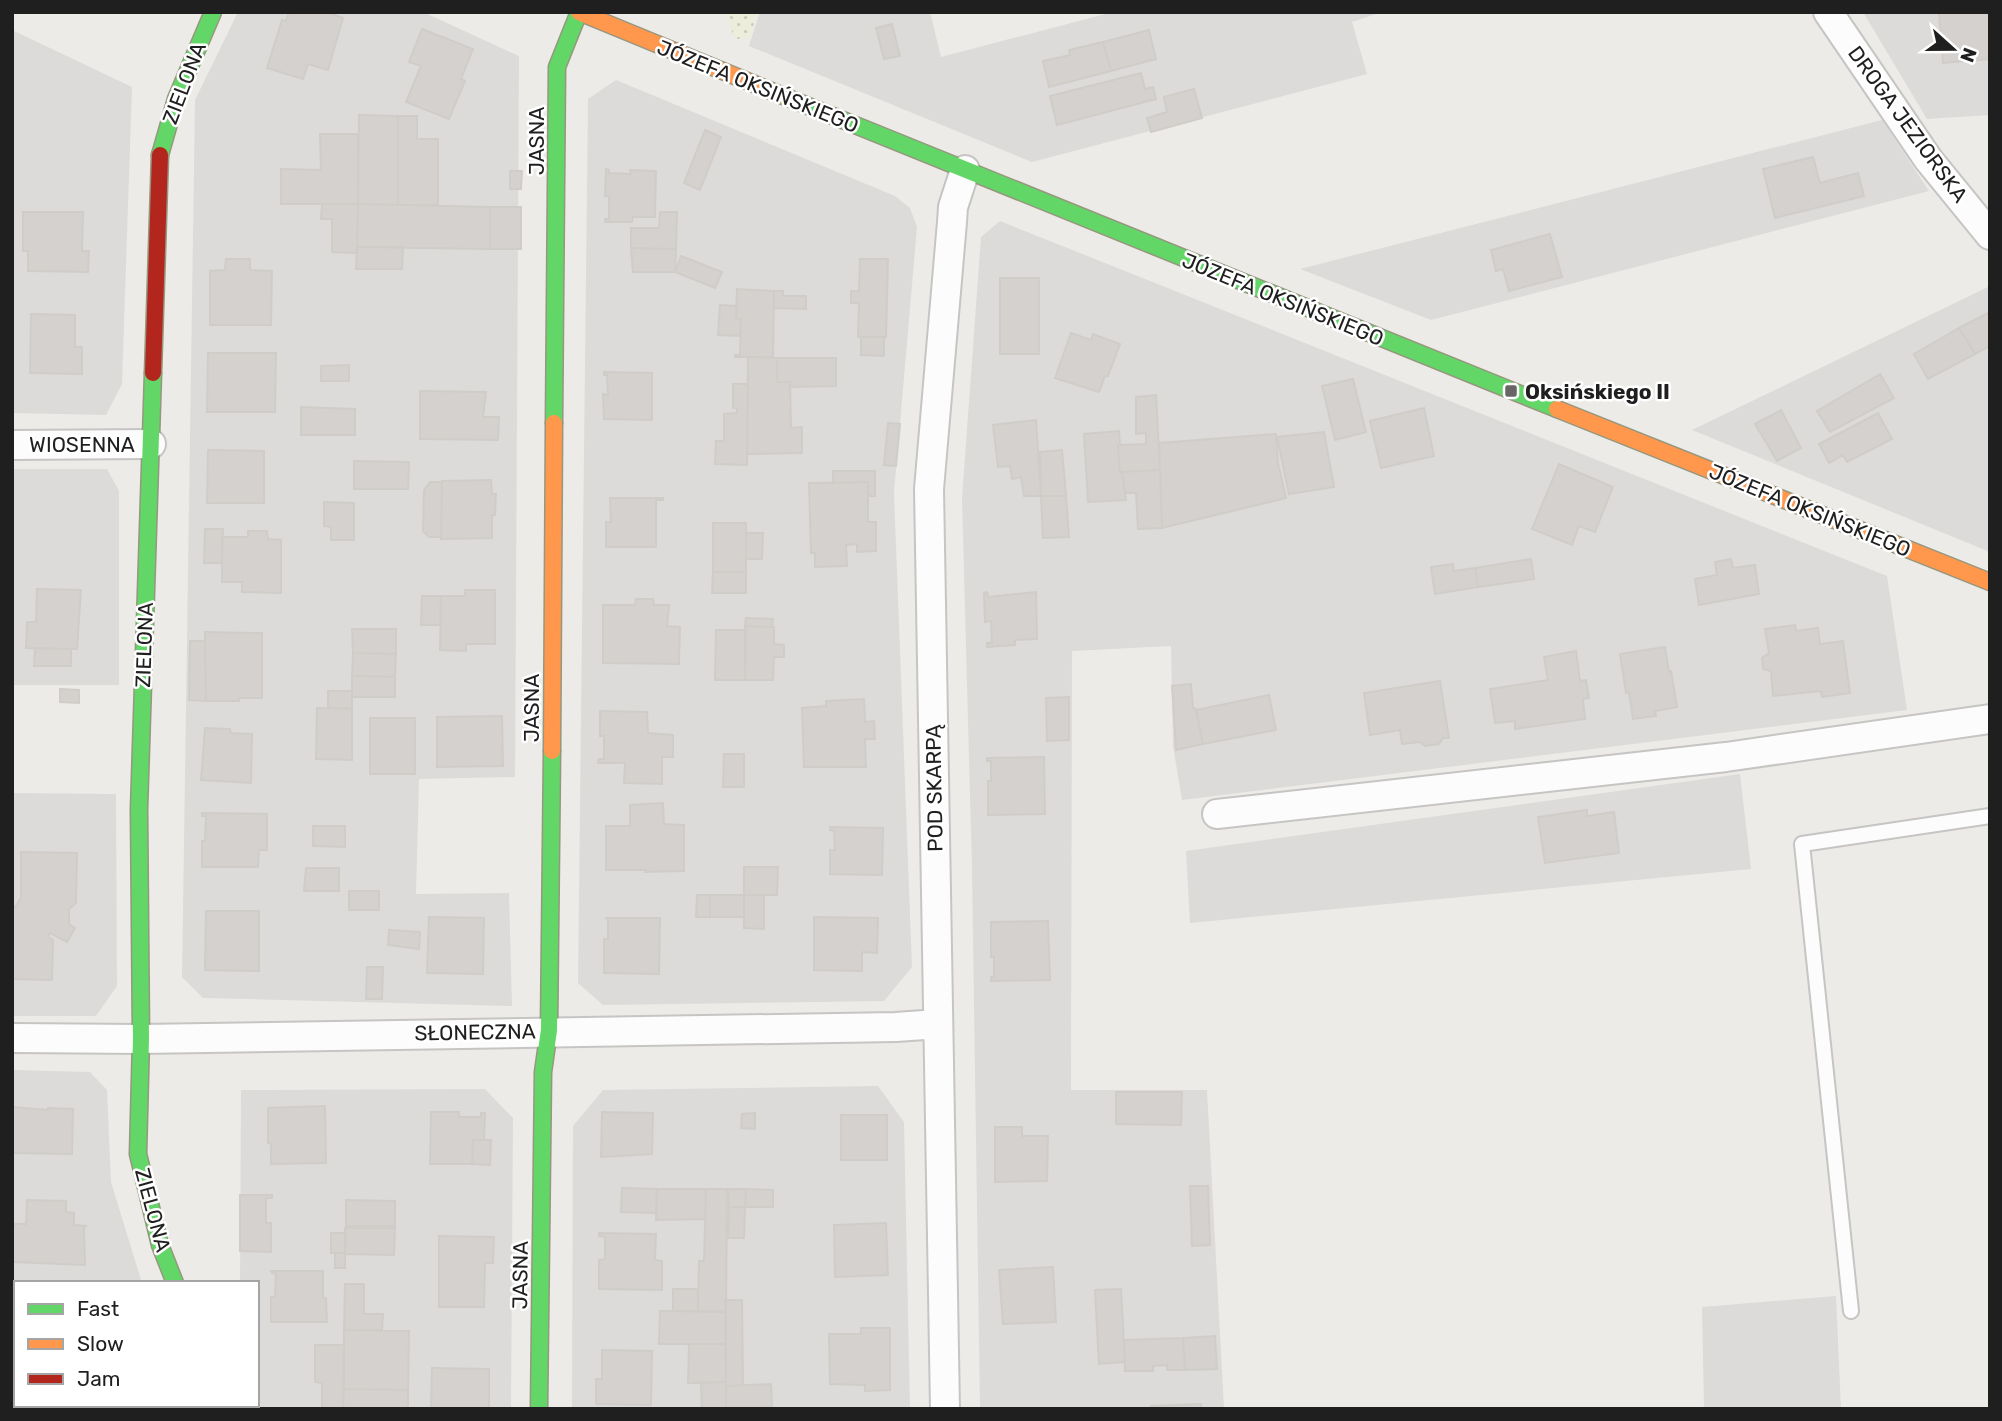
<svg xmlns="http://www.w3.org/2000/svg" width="2002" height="1421" viewBox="0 0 2002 1421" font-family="Rubik,sans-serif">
	<defs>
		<pattern id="farmland-dots" width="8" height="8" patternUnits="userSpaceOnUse" patternTransform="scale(1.75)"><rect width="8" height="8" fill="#ededdb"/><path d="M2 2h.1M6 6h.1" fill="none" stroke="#cbcbbc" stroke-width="1.8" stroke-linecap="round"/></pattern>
	</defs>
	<rect width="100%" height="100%" fill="#edebe8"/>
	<path fill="#dcdbd9" d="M238,12H423L519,56L515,777L419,779L416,894L509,893L512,1006L203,998L182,977L195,100Z
		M760,12H930L941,57L1113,12H1382L1352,22L1367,74L1032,162L749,46Z
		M1863,12H1990V115L1927,119Z
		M12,30L132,87L122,384L106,415L12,413Z
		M616,80L895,196L910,208L917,227L894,493L912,967L884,1001L603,1005L578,983L588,99Z
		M1882,120L1929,191L1431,320L1300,269Z
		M1000,221L1887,576L1907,710L1182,800L1173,746L1171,646L1072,651L1071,1090H1207L1224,1409H980L972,869L962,498L981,237Z
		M1990,286V552L1692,430Z
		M12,469H107L119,491V685H12Z
		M1740,774L1751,869L1190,923L1186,851Z
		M12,793L116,794L117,986L96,1016H12Z
		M12,1070L90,1072L107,1090L111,1182L142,1283H16V1405H173V1409H12Z
		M878,1086L904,1122L910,1409H572L573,1126L603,1090Z
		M485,1089L513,1118L511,1409H239V1405H257V1283H240L241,1090Z
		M1836,1296L1841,1409H1704L1702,1307Z"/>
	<path fill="url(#farmland-dots)" d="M716,12H757L750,38L735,39L726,16Z"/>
	<path fill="#d4d1cf" stroke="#d0cdc9" stroke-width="2" d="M289,12H325L343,18L328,70L308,64L303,79L267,68L282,20L286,21Z
		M1939,12H1990V59L1943,63Z
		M892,24L900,56L884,59L876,28Z
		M422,29L473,49L461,79L465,81L449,119L406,102L421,66L409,62Z
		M1149,30L1156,59L1111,71L1103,42Z
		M1103,42L1111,71L1049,87L1043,61L1070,55L1069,50Z
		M1141,73L1145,89L1153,87L1156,99L1057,125L1050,96Z
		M1194,89L1202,118L1151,132L1147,118L1167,112L1164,97Z
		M359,115L398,116V205L358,204Z
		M398,116H417V139H438V205H398Z
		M705,130L721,137L700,190L684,183Z
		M320,134H358V204H281V169L321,170Z
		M1813,157L1820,183L1858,173L1864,196L1775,218L1763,169Z
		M606,169L609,170V173L631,174L630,170L656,171L655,217H633L632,222H605V219H609V196H605Z
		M510,171H522L521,189H510Z
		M322,204H358L357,253L332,252V219H321Z
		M358,204L490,207V249L357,247Z
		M490,207H521V249H490Z
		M23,212H83L82,251H89L88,272L28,271V251H23Z
		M660,212H677L676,249L631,248V228H659Z
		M1550,234L1562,277L1509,291L1503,269L1496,271L1491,250Z
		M357,247H403L402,269H356Z
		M631,248L676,249L675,272H633Z
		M681,256L722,272L715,288L675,272Z
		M226,259H250V270L272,271L271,325H210V271L225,270Z
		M860,259H888L886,337H858L859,303H851V291H859Z
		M1000,278H1039V354H1000Z
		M737,289L774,291L773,357H735V355H740L741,319H736Z
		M774,291H783V296H806V309L774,308Z
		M720,305L737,306L736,319H741L740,336L718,335Z
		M1990,312V346L1975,354L1959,328Z
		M31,314L75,315V347H82V374L30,373Z
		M1959,328L1975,354L1928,379L1914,354Z
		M1071,333L1091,340L1093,334L1120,344L1108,376H1105L1099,392L1055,378Z
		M861,337H884V356L861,355Z
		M208,353H276L275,412H207Z
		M748,357L777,358V382H790L791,428L802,427V453L747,454Z
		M777,358H836V386L790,387V382H777Z
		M349,365V381H321V366Z
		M604,372L652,373V420L604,419L603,394L608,395L607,375H604Z
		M1880,374L1894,398L1830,432L1817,411Z
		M1353,379L1366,432L1335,440L1322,386Z
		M733,384H748L747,465L715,464L716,441H724V414L737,413V408H733Z
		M420,391L486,392L483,417H499L498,440L420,439Z
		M1156,395L1160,470L1120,472L1118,445L1146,444V433L1136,434V397Z
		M301,407L355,409V435H301Z
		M1424,408L1434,456L1381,468L1370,421Z
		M1781,410L1801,448L1777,461L1755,424Z
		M1878,413L1892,439L1847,462L1843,455L1829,463L1819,444Z
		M1036,420L1041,496H1024L1021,477L1012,479L1010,466L998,467L993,425Z
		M888,423L900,424L896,466L884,465Z
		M1119,431L1120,445H1118L1120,472H1122L1126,500L1088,502L1084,434Z
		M1324,432L1334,487L1289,494L1277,437Z
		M1276,434L1278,463L1286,498L1162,528L1159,443Z
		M208,450L264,451V503H207Z
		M1062,450L1066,496H1041L1040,452Z
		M354,461L409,462L408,489H354Z
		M1559,464L1613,487L1595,532L1579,526L1572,545L1532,529Z
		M1160,470L1162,528L1138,529L1136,493H1125L1122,472Z
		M833,471H875V496H868V482L833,483Z
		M491,480L492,494H496L495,515H492V538L441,539L442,481Z
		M430,482H442L441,537H429L423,531L424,490Z
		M868,482V522H876V551L857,552V544L846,545L847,566L815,567V553H811L809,483Z
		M1041,496H1066L1069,537L1043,538Z
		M610,498H663V500H656V547H606V522H611Z
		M324,502L354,503V540H331V527L324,526Z
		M713,523H746V572H713Z
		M205,529H223L222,563H204Z
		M248,531H267L268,539L281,540V593L242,592V582H222V537H248Z
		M746,533H763L762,559H746Z
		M1531,559L1534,579L1478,587L1475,568Z
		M1731,559L1733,568L1755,565L1759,594L1699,605L1695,579L1717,575L1715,562Z
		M1453,564L1454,571L1475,568L1478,587L1435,594L1431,567Z
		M713,572H746V593H712Z
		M37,589L81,590L77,649L26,648L27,622H36Z
		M465,590H495V644H466V651L440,650L441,596H465Z
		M987,592L988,597L1036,592L1037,639L1015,640V645L987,647V643H992L991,621L985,622L984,593Z
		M422,596H441L440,625H421Z
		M636,599H653L654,605H669L667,626L680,627L679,664L603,663V605H635Z
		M746,618L773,619L772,627L745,626Z
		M1795,625L1796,631L1818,628L1820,644L1843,641L1850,693L1822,697L1821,691L1773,696L1771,671L1763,669L1762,658L1769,653L1765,629Z
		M745,626L774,627V644L784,645V657H774L773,680H745Z
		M352,629H396V654L353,653Z
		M716,630H746L745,680H715Z
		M205,632L262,633V698H239V701H206Z
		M190,641H205L206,701L189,700Z
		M1665,647L1669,672L1671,671L1677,707L1655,711L1656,716L1633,719L1629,692L1626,693L1620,654Z
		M35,648L71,649V666H34Z
		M1576,651L1580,681L1586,680L1589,698L1583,699L1585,719L1515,729V721L1495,723L1490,689L1548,680L1544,657Z
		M353,653L396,654L395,677L352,676Z
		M352,676L395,677V697H352Z
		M1440,681L1449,738H1443L1439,744L1425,746L1420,742L1402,744L1400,730L1370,735L1364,693Z
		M1191,684L1193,708L1196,709L1203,744L1176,750L1172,686Z
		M60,689L79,690V703L60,702Z
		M328,691H352V708H328Z
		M1269,695L1276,730L1203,744L1196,710Z
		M1069,697V740L1047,741L1046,698Z
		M864,699L865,722L874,721L875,739H865L866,767H804L802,708L826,706V701Z
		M317,708L352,709V760L316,759Z
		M600,711L647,712L648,733L673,735V757H662V784L624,783L625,763H598L599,759H604V736H600Z
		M502,716L503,766L437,767V717Z
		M370,718H415V774H370Z
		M205,728L230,729L231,733L252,734L251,783L201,780Z
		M724,754H744V787H723Z
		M1044,757L1045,814L988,815V781H991V761H987V758Z
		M663,803L664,824L684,825V871L645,872L646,870H606V826H630V805Z
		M1587,810V816L1614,812L1619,853L1545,863L1538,817Z
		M202,813L267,814V850H259L258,867H202V841H205L206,816H202Z
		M313,826H345V847L313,846Z
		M830,827L883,828L882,875L830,874V850H835L834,831L830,830Z
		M21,852L77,853L76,903L69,909V924L75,928L67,942L50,933L48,937L53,940L52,980L12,979V906L15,907L21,898Z
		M744,867H778L777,895H744Z
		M306,868H339V891H304Z
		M349,891H379V910H349Z
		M697,895H710V917H696Z
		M710,895H744V917H710Z
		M744,895H764V929L744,928Z
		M206,911H259V971L205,970Z
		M429,917L484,918L483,974L427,973Z
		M814,917L878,918L877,953L862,952V971L814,970Z
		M605,918H660L659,974L604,973V939H608V919Z
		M1048,921L1050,980L991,981V977H994V957H991V922Z
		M389,930L420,932L419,949L388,945Z
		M367,967H383L382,999H366Z
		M1116,1092H1182L1181,1125L1116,1124Z
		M325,1106L326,1163L271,1164V1144L268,1143V1108Z
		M12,1107L48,1110V1108L73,1109L72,1154L12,1153Z
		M431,1112H459V1117H481V1113H485L484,1140H473L472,1164H430Z
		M602,1112L653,1113L652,1154L601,1157Z
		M755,1113V1129L741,1128L742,1114Z
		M841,1115H887V1160H841Z
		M995,1127H1022V1136H1048L1047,1181L995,1182Z
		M473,1140H491L490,1165L472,1164Z
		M1190,1186H1208L1210,1245L1192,1246Z
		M622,1188L657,1189L656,1213L621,1212Z
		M657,1189H706L705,1219L656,1220Z
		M706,1189H727L726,1312L698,1311L699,1261H704Z
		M728,1189H746L745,1207H729Z
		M746,1189L773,1190V1207H745Z
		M240,1195H272V1198H266V1223H271V1252L240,1251Z
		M27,1200L66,1201V1212L74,1213V1225L86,1226L84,1228L85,1265L12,1262V1227L15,1224H26Z
		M346,1200L395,1201V1226H346Z
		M729,1207H745L744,1238H728Z
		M886,1223L888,1275L835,1277L834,1225Z
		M345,1228H395L394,1255L345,1254Z
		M331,1233H346L345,1253H331Z
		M599,1233L656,1234L655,1260L662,1261V1290L599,1289V1260L605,1259V1237L599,1236Z
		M439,1236L494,1237L493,1263H485L484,1307H439Z
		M335,1253H345V1268H335Z
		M1053,1267L1056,1322L1003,1324L999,1270Z
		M271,1271H323V1298H326L327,1322H271V1297H275L276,1274L272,1273Z
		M345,1284H364V1314H383L382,1330H344Z
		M673,1289H698V1311H673Z
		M1121,1289L1125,1362L1099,1364L1095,1290Z
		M725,1300H742L743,1386H726Z
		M660,1311L726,1312V1344H659Z
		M861,1328H890V1390L865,1391V1385L830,1384L829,1334H861Z
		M344,1330L409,1331L408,1390L344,1389Z
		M1215,1336L1217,1369L1185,1370L1183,1338Z
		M1183,1338L1185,1370H1167V1365L1153,1366V1371H1125L1124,1340Z
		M689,1344H726V1382L688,1383Z
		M315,1345H344L343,1409H322V1383L315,1382Z
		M602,1350L652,1351L651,1405L596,1404V1379H602Z
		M432,1368L489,1369V1409H431Z
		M726,1382V1409H702L701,1383Z
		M771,1384L772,1407L726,1408V1386Z
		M344,1389L408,1390V1409H343Z
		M1201,1404V1409H1150L1151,1406Z"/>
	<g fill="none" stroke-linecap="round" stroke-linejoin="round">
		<defs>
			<path id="lane" d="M1851,1311L1802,844L1990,816"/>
			<path id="street" d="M1828,12L1928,159L1990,235
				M12,445L151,444
				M1217,814L1726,757L1990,719
				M12,1038L141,1039L896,1027L938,1024
				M204,1405V1409
				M945,1409L929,489L952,222L953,207L965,170"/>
			<path id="fast" d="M781,95L1557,409
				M160,155L176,99L213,12
				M153,373L139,809L141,1039L138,1154L160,1245L175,1283
				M554,423L557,67L579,12
				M539,1409L543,1072L549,1030L552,751"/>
			<path id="slow" d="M579,12L781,95
				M1557,409L1990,582
				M552,751L554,423"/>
			<path id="jam" d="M153,373L160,155"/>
		</defs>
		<use href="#lane" stroke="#c6c5c4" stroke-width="18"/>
		<use href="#street" stroke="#c6c5c4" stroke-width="32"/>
		<use href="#fast" stroke="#96977f" stroke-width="19"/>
		<use href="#slow" stroke="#96977f" stroke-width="19"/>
		<use href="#jam" stroke="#96977f" stroke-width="19"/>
		<use href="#lane" stroke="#fcfcfc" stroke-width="14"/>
		<use href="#street" stroke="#fcfcfc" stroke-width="28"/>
		<use href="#fast" stroke="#63d668" stroke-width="16"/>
		<use href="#slow" stroke="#ff974d" stroke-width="16"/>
		<use href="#jam" stroke="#b3261e" stroke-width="16"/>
	</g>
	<rect fill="#676665" stroke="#fff" stroke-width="2.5" x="1504" y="384" width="14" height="14" rx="3.5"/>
	<g text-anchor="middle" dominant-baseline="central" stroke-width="5" stroke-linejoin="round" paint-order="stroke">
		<g font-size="21" fill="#1f1f1f" stroke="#fff">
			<text transform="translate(184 83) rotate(-69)">ZIELONA</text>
			<text transform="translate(758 86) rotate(22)">JÓZEFA OKSIŃSKIEGO</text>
			<text transform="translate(1908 124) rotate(54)">DROGA JEZIORSKA</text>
			<text transform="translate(536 141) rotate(-90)">JASNA</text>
			<text transform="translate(1283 299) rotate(22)">JÓZEFA OKSIŃSKIEGO</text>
			<text x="82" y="444">WIOSENNA</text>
			<text transform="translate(1810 510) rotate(22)">JÓZEFA OKSIŃSKIEGO</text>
			<text transform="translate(144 645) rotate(-88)">ZIELONA</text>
			<text transform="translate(531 708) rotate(-90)">JASNA</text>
			<text transform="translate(934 788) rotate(-91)">POD SKARPĄ</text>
			<text transform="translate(475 1032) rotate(-1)">SŁONECZNA</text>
			<text transform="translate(153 1210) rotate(75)">ZIELONA</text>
			<text transform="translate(520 1275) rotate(-89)">JASNA</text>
		</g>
		<g font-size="21" font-weight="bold" fill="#1f1f1f" stroke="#fff" text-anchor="start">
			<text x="1525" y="391">Oksińskiego II</text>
		</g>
	</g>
	<rect width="2002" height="1421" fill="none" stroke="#1f1f1f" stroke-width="28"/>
	<rect x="14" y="1281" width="245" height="126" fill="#ffffff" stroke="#a5a5a5" stroke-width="2"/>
	<rect x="28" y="1304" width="35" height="10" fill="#63d668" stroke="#a5a5a5" stroke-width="2"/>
	<text x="77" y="1316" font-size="21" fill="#1f1f1f">Fast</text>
	<rect x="28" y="1339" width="35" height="10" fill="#ff974d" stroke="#a5a5a5" stroke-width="2"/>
	<text x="77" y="1351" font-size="21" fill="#1f1f1f">Slow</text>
	<rect x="28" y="1374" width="35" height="10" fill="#b3261e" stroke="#a5a5a5" stroke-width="2"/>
	<text x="77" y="1386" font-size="21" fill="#1f1f1f">Jam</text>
	<g transform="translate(1953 49) rotate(111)" stroke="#ffffff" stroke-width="5" paint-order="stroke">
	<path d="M0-5L12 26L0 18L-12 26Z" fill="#1f1f1f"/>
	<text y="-10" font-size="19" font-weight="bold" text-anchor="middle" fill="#1f1f1f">N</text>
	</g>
</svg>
